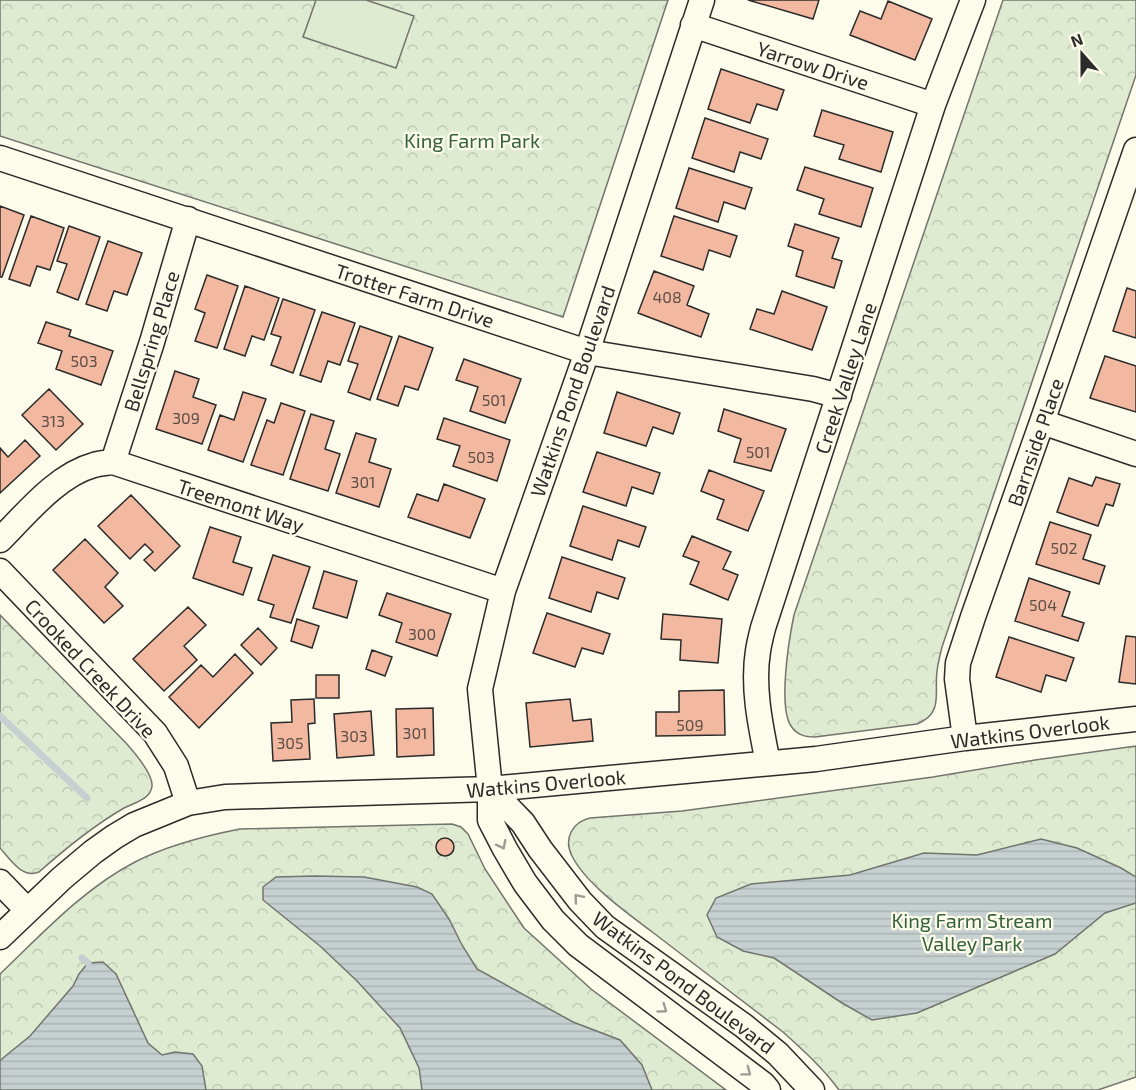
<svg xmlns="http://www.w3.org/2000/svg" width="1136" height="1090" viewBox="0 0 1136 1090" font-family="'Exo 2',sans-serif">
	<defs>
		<pattern id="forest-crowns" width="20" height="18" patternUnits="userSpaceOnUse" patternTransform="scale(1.5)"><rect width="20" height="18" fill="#deebd1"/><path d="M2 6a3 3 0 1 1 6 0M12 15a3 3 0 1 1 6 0" fill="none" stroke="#bfcab4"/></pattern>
		<pattern id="water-rules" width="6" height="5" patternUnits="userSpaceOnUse" patternTransform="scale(1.5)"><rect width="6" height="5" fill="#c7d0d0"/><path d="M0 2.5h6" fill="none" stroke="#abb3b3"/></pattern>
	</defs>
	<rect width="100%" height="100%" fill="#fdfbea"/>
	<path fill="url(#forest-crowns)" stroke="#74746e" stroke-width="1.5" d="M0,0H668L563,317L0,136Z
		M1003,0H1136V75L942,647C940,655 938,663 937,671C934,693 944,713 917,724L815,737C805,737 797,735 791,726C778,706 789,639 794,615Z
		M0,615L126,743C134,752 153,774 152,786C151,799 134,803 124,808C93,826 66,848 39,872C22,879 10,859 0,848Z
		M1136,746V1077L1098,1090H839C823,1068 803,1050 783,1032C739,998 695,965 651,931C626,912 586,884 572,856C563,838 573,822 590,818L682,811L933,777L1035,760Z
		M452,824L461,827L468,834L485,869L524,928L591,989L726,1090H0V974C42,934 83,889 135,862C168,845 204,836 240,829Z"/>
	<path fill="#deebd1" stroke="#74746e" stroke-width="1.5" d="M316,0H366L414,16L396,68L303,37Z"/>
	<path fill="url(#water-rules)" stroke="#74746e" stroke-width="1.5" d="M1041,839L1077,848L1121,868L1136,877V903L1105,913L1055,954L917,1013L872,1020L842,1003L774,958L743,951L717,937L707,915L716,898L751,884L850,875L924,853L977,855Z
		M315,876L364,877L417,887L432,894L449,919L462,945L477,969L573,1022L620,1040L642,1065L652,1090H422L419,1068L400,1028L357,981L320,946L263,900V887L276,877Z
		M103,962L116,974L148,1043L162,1055L175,1052L193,1054L202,1066L206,1090H0V1061L3,1058L30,1036L73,986L79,974L88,963Z"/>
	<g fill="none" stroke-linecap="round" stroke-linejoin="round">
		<path stroke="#c7d0d0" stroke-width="7" d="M0,716L87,798
			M82,958L88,963"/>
	</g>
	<path fill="#f2b8a0" stroke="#2b2b2b" stroke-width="1.5" d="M748,0H819L813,19Z
		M888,1L932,19L915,60L850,35L860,11L881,19Z
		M721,69L784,90L777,110L757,104L750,123L708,109Z
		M822,110L893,132L881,172L839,159L844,145L814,136Z
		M705,118L768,139L761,159L740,152L734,172L692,158Z
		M805,167L873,188L861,227L819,214L824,199L797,190Z
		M689,168L752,188L745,209L724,202L718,222L676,208Z
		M0,206L24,215L2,277H0Z
		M31,216L64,228L50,270L37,266L30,286L9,279Z
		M674,216L737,236L730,257L709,250L703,270L661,256Z
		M795,224L839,238L832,258L842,261L834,288L796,276L803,251L788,246Z
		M69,226L100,237L78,300L57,292L67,264L57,261Z
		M108,241L142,253L127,295L114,291L107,311L86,304Z
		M654,271L694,286L687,305L709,314L701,337L638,313Z
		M207,275L238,286L217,348L195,341L205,313L195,309Z
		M245,286L279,298L264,340L252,336L245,356L224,349Z
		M1127,288L1136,291V338L1113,331Z
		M782,291L827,307L812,350L750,329L757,309L774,314Z
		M283,299L315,310L293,373L271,365L281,337L271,334Z
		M322,312L355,323L340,365L328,361L321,382L300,375Z
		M46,322L71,330L69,336L113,351L101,385L56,369L62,351L38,343Z
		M360,326L392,337L370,400L348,392L358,364L348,361Z
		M399,336L433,348L418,390L405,386L398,406L377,399Z
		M1105,356L1136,366V412L1090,398Z
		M464,359L521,379L505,423L470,411L478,387L456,380Z
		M175,371L199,379L193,397L216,405L202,444L156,429Z
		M49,389L83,424L56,450L22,415Z
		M243,392L266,399L243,462L208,450L220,415L234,420Z
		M617,392L680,413L673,434L653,427L646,446L604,433Z
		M281,403L305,411L283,475L251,465L267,420L274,423Z
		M724,409L786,429L771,471L734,462L741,439L718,431Z
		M311,414L334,421L325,449L340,454L328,491L290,479Z
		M444,418L510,440L497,481L453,466L460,446L437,439Z
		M356,433L376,439L369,462L391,469L379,507L336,493Z
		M25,440L40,456L0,493V448L8,457Z
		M597,452L660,473L653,494L632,487L626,506L583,492Z
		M709,470L764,491L748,531L717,519L724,500L701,491Z
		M1096,477L1120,484L1113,506L1106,504L1098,526L1057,512L1069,478L1092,486Z
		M444,484L485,499L470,538L408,517L417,494L438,501Z
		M131,495L180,546L155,571L144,560L153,552L145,544L130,559L98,526Z
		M583,506L646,527L639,547L618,540L612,560L570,546Z
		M1050,522L1091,535L1083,559L1105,566L1099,584L1036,564Z
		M210,527L241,537L233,562L252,568L243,595L193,578Z
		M692,536L731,552L723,569L738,575L728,600L690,584L699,562L683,556Z
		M85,539L118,573L105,587L123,606L104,623L53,570Z
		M273,555L310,567L291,623L270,617L274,605L258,600Z
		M562,557L625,578L618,599L597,592L591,612L549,598Z
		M324,571L357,581L347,618L313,608Z
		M1029,578L1070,592L1062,616L1084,623L1078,641L1015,621Z
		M387,593L451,614L437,656L396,642L402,623L379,615Z
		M188,607L206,625L184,646L197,660L164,691L133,659Z
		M547,613L610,634L603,654L582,648L575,667L533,653Z
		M663,614L722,619L718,663L680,660L681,640L661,639Z
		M297,619L319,626L312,648L291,641Z
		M258,628L277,648L261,665L241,645Z
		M1126,636L1136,637V684L1119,682Z
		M1009,637L1074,658L1066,681L1046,675L1041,692L996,677Z
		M372,650L392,657L385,676L366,669Z
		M235,654L253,673L199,728L169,697L201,665L213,677Z
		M316,675H339V698H316Z
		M724,690L725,735L656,736V712H679V691Z
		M314,699L315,723L308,724L310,759L273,761L271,723L292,722L291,700Z
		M570,699L573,721L591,719L593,741L530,747L526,703Z
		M433,708L434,755L397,757L396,709Z
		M371,711L374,755L337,758L334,714Z
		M436 847a9 9 0 1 1 18 0a9 9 0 1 1-18 0Z"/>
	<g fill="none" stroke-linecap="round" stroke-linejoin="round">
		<defs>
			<path id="minor" d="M702,0L587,352L503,591L480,689L490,789V820L505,849L525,883L553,920L578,945L763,1084L768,1090
				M693,25L933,105
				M0,158L587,352L813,389L839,396
				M1042,422L1136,454
				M113,462L152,342L188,219
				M0,540C26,514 57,475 94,465C100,463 106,463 113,462L503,591
				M0,571L155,733L176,766L188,803
				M965,738L957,679L958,663L973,617L1042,422L1136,150
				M768,763C761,728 752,688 758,651C759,644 761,636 763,628L933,105L973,0
				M490,789L523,823L540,849L580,901L605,927L744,1026L778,1054L812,1090
				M0,882L27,910
				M0,937L62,878L93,852L114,837L134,825L188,803L225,797L490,789L816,759L965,738L1136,719"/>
		</defs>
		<use href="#minor" stroke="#2b2b2b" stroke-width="27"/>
		<use href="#minor" stroke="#fdfbea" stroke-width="24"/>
	</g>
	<defs><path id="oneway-chevron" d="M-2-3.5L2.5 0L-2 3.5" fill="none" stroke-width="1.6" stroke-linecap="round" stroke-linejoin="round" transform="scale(1.5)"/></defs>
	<g stroke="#9e9d94">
		<use href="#oneway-chevron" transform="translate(502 845) rotate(63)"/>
		<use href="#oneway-chevron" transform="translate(578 898) rotate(-130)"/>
		<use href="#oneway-chevron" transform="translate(663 1009) rotate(36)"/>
		<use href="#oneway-chevron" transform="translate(747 1072) rotate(37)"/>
	</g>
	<g text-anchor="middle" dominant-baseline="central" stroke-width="4.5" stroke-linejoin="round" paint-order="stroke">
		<g font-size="16" fill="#5d4e48">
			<text x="667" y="296">408</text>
			<text x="84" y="360">503</text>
			<text x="494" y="399">501</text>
			<text x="186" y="417">309</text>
			<text x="53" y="420">313</text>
			<text x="758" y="451">501</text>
			<text x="481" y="456">503</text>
			<text x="363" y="481">301</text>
			<text x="1064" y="547">502</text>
			<text x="1043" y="604">504</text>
			<text x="422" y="633">300</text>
			<text x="690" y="724">509</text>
			<text x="415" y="732">301</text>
			<text x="354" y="735">303</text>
			<text x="290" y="742">305</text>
		</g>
		<g font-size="20" fill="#2b2b2b" stroke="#fdfbea">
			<text transform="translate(813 65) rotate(18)">Yarrow Drive</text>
			<text transform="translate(415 295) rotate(18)">Trotter Farm Drive</text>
			<text transform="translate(151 341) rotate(-73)">Bellspring Place</text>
			<text transform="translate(845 378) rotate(-72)">Creek Valley Lane</text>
			<text transform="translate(572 391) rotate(-71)">Watkins Pond Boulevard</text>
			<text transform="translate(1035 442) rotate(-71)">Barnside Place</text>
			<text transform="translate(241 505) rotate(18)">Treemont Way</text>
			<text transform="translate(91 668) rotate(47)">Crooked Creek Drive</text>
			<text transform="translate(1030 731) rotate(-7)">Watkins Overlook</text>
			<text transform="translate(546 783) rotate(-5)">Watkins Overlook</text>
			<text transform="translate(684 982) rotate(37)">Watkins Pond Boulevard</text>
		</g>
		<g font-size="20" fill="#34623c" stroke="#fdfbea">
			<text x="472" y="140">King Farm Park</text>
			<text x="972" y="920">King Farm Stream<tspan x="972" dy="23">Valley Park</tspan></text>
		</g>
	</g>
	<g transform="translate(1082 54) rotate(339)" stroke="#fdfbea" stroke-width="4.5" paint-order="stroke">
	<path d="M0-4.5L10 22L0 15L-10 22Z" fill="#2b2b2b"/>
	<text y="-9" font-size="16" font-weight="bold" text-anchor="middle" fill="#2b2b2b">N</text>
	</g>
</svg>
